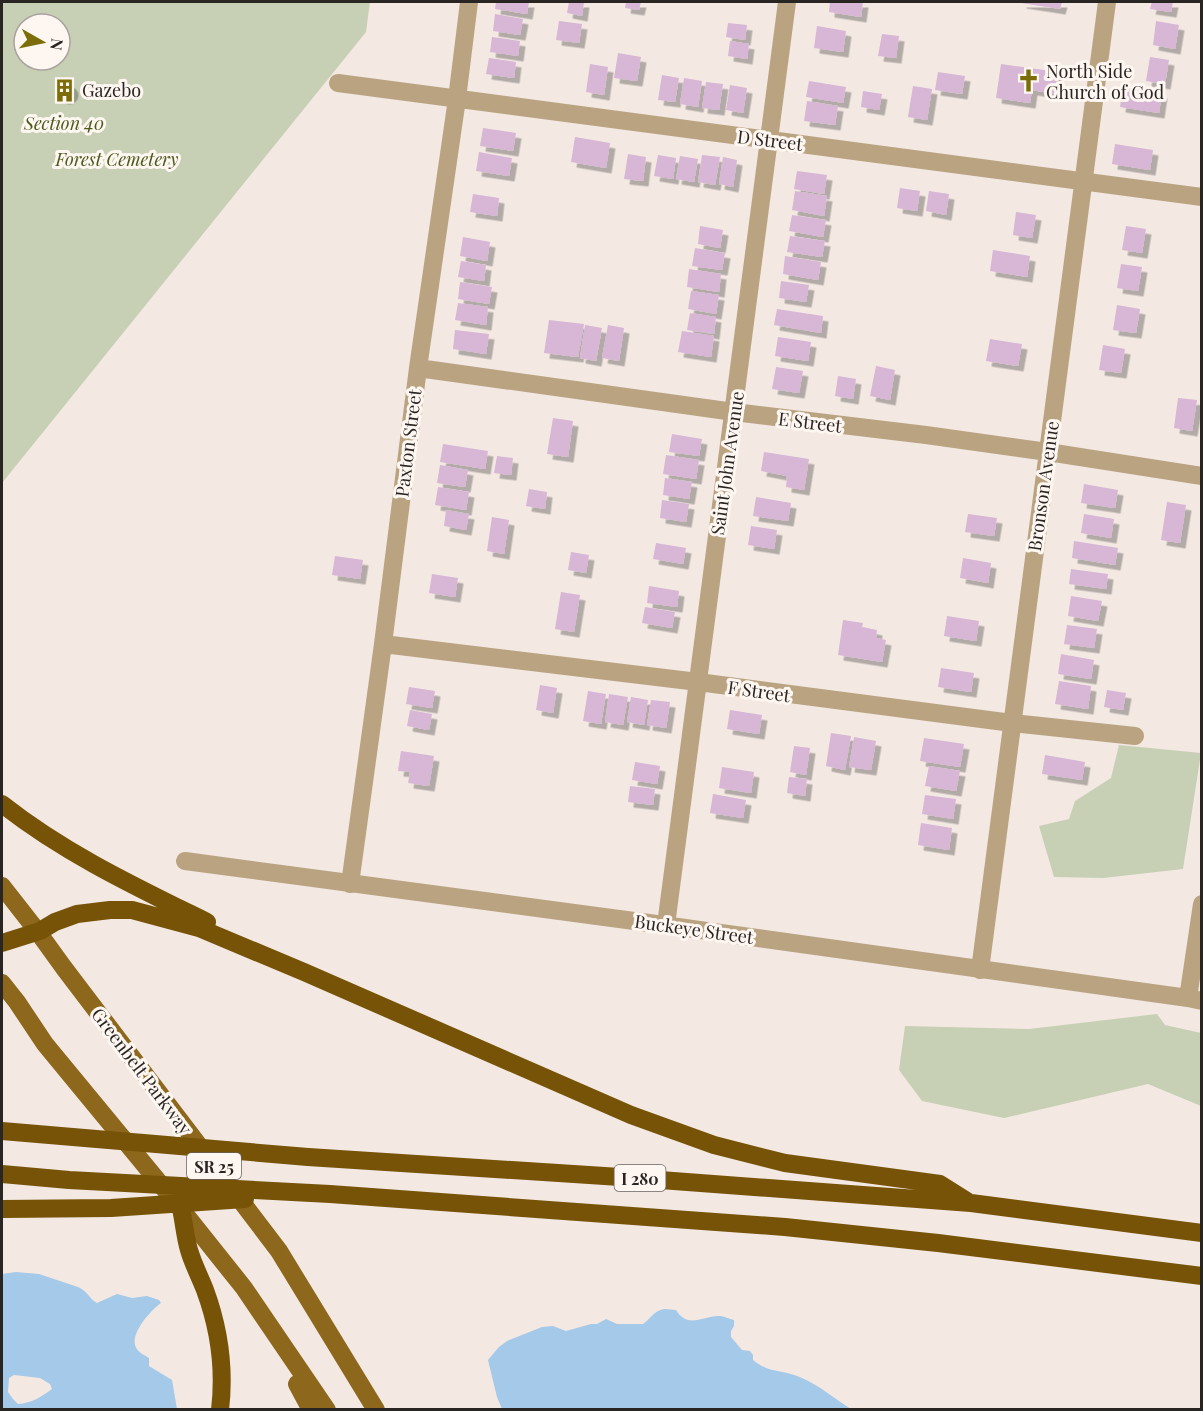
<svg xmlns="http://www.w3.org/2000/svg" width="1203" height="1411" viewBox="0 0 1203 1411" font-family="'Playfair Display',serif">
	<defs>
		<filter id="shadow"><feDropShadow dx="5.5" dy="5.5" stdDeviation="0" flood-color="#0004"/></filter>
	</defs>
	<rect width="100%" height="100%" fill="#f3e8e2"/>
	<path fill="#c7d0b5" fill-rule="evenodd" d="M2,2H370L366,32L2,483ZM24,24H60V60H24Z
		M1119,745L1201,753L1183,869L1103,878L1054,877L1039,826L1069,819L1075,801L1111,778Z
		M1157,1014L1165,1025L1201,1033V1106L1148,1084L1004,1118L922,1101L899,1070L905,1026L1029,1029Z"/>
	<path fill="#a5c9e8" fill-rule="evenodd" d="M16,1272L39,1274L78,1287C88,1291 89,1299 97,1303L117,1294L132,1298L147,1296L159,1300L161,1303C151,1310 127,1336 137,1349C139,1353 146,1356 149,1358V1366L172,1380L177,1409H2V1274ZM14,1375L40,1378L50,1384L52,1389C41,1397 32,1403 18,1404L13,1399L8,1392L9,1378Z
		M664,1309L676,1310C688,1330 704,1315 720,1316C724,1316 729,1319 734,1320V1326L731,1331V1337L742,1350L750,1351L753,1355V1360C770,1374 783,1369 802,1378C819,1385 835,1399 851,1409H502L497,1397L488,1360L499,1347L507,1341L542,1327L553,1326L566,1331L591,1324H597L606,1319L617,1324H643C651,1318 654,1311 664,1309Z"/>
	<path fill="#d7b6d6" filter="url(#shadow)" d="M496,2H529L527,14L495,9Z
		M569,2H584L582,16L567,13Z
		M626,2H641L639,10L625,8Z
		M830,2H863L861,17L829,12Z
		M1021,2H1062L1060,9L1021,3Z
		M1152,2H1173L1171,12L1150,9Z
		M495,14L523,19L520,35L493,31Z
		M559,21L582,24L579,43L556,40Z
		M1156,21L1179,25L1175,49L1153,45Z
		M728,23L747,25L745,40L726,37Z
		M817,26L846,31L843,52L814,48Z
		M882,34L899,36L896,58L878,56Z
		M492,37L520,41L518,56L490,52Z
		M730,41L749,44L747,59L728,56Z
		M618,53L641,57L637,81L614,78Z
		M1150,57L1169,60L1165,84L1146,81Z
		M489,58L516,62L514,78L486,74Z
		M590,64L608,67L604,95L586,92Z
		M1001,64L1058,72L1055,94L1032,90L1030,103L996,98Z
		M938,72L965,76L962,94L935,90Z
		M662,75L679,78L675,102L658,100Z
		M684,78L702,81L698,107L680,104Z
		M55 90a9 9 0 1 1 18 0a9 9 0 1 1-18 0Z
		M809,81L846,87L843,103L806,97Z
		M706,82L723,84L719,110L702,108Z
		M730,85L747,88L743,113L726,110Z
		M913,86L932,89L927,120L908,117Z
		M1123,87L1162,93L1159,113L1120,107Z
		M863,91L882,94L879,110L861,107Z
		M807,101L838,106L835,125L804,121Z
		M483,128L516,133L513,151L480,146Z
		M575,137L610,143L606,168L571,162Z
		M1115,144L1153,150L1150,170L1112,164Z
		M479,152L512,158L509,176L476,171Z
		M628,154L646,157L643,181L624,179Z
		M658,155L676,158L673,179L654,176Z
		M702,155L720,157L715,185L698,182Z
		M680,156L698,159L694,182L676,179Z
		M723,157L737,160L733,187L719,184Z
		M797,171L827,175L824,194L794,189Z
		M900,188L920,191L917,211L897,208Z
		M795,191L827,196L824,216L792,210Z
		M929,191L949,194L946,215L926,211Z
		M473,194L499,198L497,216L470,212Z
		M1016,212L1036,215L1032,238L1013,235Z
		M792,215L826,220L823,237L789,231Z
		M700,226L723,230L720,248L698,244Z
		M1126,226L1146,229L1142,253L1122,250Z
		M790,236L825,241L822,257L787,252Z
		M463,237L490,242L487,261L460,256Z
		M695,248L725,253L722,270L692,266Z
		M993,250L1030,256L1027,277L990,271Z
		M785,256L821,262L818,280L783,274Z
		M461,261L486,265L484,281L458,277Z
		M1121,264L1142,267L1138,291L1117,288Z
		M689,269L721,274L719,292L687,287Z
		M781,281L809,285L806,302L779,298Z
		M460,282L492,287L489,304L458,299Z
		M691,291L719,295L716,314L688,309Z
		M458,303L488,307L486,325L455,320Z
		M1117,305L1140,309L1136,333L1113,330Z
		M777,309L823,316L821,333L774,325Z
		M690,313L716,317L714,334L687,330Z
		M549,320L584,324L578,357L544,353Z
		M585,325L602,328L596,361L580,358Z
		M608,325L624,328L619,361L602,358Z
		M455,330L489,334L486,354L453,349Z
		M682,331L714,336L711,357L678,352Z
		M778,337L811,342L808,361L775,356Z
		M990,339L1022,344L1018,366L986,361Z
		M1103,345L1125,349L1121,373L1099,370Z
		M876,366L895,370L890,400L870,396Z
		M776,367L803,371L799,393L772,389Z
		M838,376L856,379L853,399L835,396Z
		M1178,398L1197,400L1192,431L1174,428Z
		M553,418L573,421L568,457L547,454Z
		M672,434L702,439L699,456L669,452Z
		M443,444L488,451L485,469L440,462Z
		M764,452L809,459L804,490L786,487L787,476L761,471Z
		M666,455L699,460L696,479L663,474Z
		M497,456L513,458L511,475L494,473Z
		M440,465L468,470L465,487L437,483Z
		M665,478L692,482L689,499L663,495Z
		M1084,484L1118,490L1115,508L1081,503Z
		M438,487L469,492L466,510L435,505Z
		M529,489L547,492L545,509L526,506Z
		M756,497L791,503L788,521L753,516Z
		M662,500L689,504L686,522L660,518Z
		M1167,502L1186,505L1180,543L1161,540Z
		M446,510L469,514L466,530L444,526Z
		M968,514L997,518L994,536L965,532Z
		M1084,514L1114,519L1111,538L1081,533Z
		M492,517L509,520L504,554L487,551Z
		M751,526L777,530L774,549L748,545Z
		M1074,541L1118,548L1115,565L1072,558Z
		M656,543L686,548L683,564L653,559Z
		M571,552L589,555L586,573L568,570Z
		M335,556L363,560L360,579L332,575Z
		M963,558L991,563L988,583L960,578Z
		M1071,569L1108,574L1106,589L1069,584Z
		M432,574L458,578L455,597L429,593Z
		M649,586L679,591L677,607L647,603Z
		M561,592L580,595L574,632L555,629Z
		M1071,596L1102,601L1098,621L1068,616Z
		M645,607L675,612L672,628L642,623Z
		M947,616L979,621L976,641L944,636Z
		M843,620L863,623L862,627L877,630L876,638L886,640L882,662L838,655Z
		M1067,625L1097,629L1094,648L1064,644Z
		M1061,654L1094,660L1091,679L1058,674Z
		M941,668L974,673L971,692L938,687Z
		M1059,681L1091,686L1088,709L1055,704Z
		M540,685L557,688L553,713L536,710Z
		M409,687L435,691L432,708L406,704Z
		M1107,690L1126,693L1123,710L1104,707Z
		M588,691L606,694L601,724L583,721Z
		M609,694L628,697L623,725L605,722Z
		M631,697L648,700L644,725L627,722Z
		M651,700L670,702L666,728L647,725Z
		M410,710L432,714L429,730L407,726Z
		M730,710L762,715L759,734L727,729Z
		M831,733L851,736L845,770L826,766Z
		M854,737L876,741L871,770L849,767Z
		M924,738L964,744L960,767L920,761Z
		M794,746L810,748L806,775L790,772Z
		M401,751L434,756L429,786L408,783L410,772L398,771Z
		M1045,755L1085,762L1082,780L1042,774Z
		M635,762L660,766L657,784L632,780Z
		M929,766L960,771L956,791L925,786Z
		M722,767L754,772L751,793L719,788Z
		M789,777L807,779L805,796L787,793Z
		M630,786L655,789L653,805L628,802Z
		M713,794L746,800L743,818L710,813Z
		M925,795L956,799L953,819L922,814Z
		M921,823L952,828L949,850L918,845Z"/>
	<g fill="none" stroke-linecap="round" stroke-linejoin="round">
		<path stroke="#b9a381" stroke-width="18" d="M338,83L1202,197
			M418,368L734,412L926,435L1048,452L1202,476
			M383,644L698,682L1012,723L1135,736
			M185,861C345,883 505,903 664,925C839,949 1014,974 1188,998L1202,1001
			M350,884L383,644L418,368L457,99L469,2
			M666,925L787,2
			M980,970L1107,2
			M1188,998L1202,904"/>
		<path stroke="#8d671b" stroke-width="18" d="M2,886L38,932L64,968L279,1251L376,1410
			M2,983L17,1002L45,1044L181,1209L244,1288L327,1410
			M297,1384L311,1410"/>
		<path stroke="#765306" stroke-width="18" d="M2,804C64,853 136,887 207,922
			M2,943L40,931L55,922L77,914L110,910H132L199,928L304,972L631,1115L714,1145L785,1163L940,1184L967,1201
			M2,1131L308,1157L620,1177L971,1203L1202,1233
			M2,1174L69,1180L330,1194L785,1227L938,1243L1202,1276
			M2,1209L111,1208L245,1199
			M181,1209C184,1222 185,1237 189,1250C193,1264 200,1277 205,1290C219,1328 225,1368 220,1410"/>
	</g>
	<defs>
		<symbol id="church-bare" viewBox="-9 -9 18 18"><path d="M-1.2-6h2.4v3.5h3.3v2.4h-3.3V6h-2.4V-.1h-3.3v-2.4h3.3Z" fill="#7d6d09" stroke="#fef6f1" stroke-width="2.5" paint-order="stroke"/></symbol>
		<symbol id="building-bare" viewBox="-9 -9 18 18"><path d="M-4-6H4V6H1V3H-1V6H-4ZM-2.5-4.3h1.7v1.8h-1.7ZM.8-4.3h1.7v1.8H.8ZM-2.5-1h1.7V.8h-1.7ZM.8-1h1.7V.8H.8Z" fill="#7d6d09" stroke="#fef6f1" stroke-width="2.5" paint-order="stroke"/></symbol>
	</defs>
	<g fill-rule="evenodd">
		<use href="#church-bare" x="1012" y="64" width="33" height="33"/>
		<use href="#building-bare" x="48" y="74" width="33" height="33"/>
	</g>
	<g text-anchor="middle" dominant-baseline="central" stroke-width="6" stroke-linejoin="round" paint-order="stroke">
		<g fill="#fef6f1" stroke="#696461" stroke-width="1.5">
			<rect x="187" y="1153" width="54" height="26" rx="4.5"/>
			<rect x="614.5" y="1165" width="51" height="26" rx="4.5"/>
		</g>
		<g font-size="16" font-weight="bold" fill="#292523">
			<text x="214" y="1166">SR 25</text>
			<text x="640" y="1178">I 280</text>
		</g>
		<g font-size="18" fill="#292523" stroke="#fef6f1" text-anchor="start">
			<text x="1046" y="71">North Side<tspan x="1046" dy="21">Church of God</tspan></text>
			<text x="82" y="90">Gazebo</text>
		</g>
		<g font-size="18" font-style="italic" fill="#4b5a1a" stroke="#fef6f1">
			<text x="64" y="123">Section 40</text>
			<text x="117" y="159">Forest Cemetery</text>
		</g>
		<g font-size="18" fill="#292523" stroke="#fef6f1">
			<text transform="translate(770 140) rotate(7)">D Street</text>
			<text transform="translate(810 422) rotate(7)">E Street</text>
			<text transform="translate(408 443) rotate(-83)">Paxton Street</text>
			<text transform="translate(727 463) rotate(-82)">Saint John Avenue</text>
			<text transform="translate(1043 486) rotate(-82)">Bronson Avenue</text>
			<text transform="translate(759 691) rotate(8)">F Street</text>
			<text transform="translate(694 929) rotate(8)">Buckeye Street</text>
			<text transform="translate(142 1071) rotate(53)">Greenbelt Parkway</text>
		</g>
	</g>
	<rect width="1203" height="1411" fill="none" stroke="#292523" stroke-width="6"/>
	<g transform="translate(42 42) rotate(99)"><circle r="28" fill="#fef6f1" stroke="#a9a29f" stroke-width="1.5"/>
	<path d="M0-4.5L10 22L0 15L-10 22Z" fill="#7d6d09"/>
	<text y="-9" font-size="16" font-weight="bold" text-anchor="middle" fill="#292523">N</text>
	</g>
</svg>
